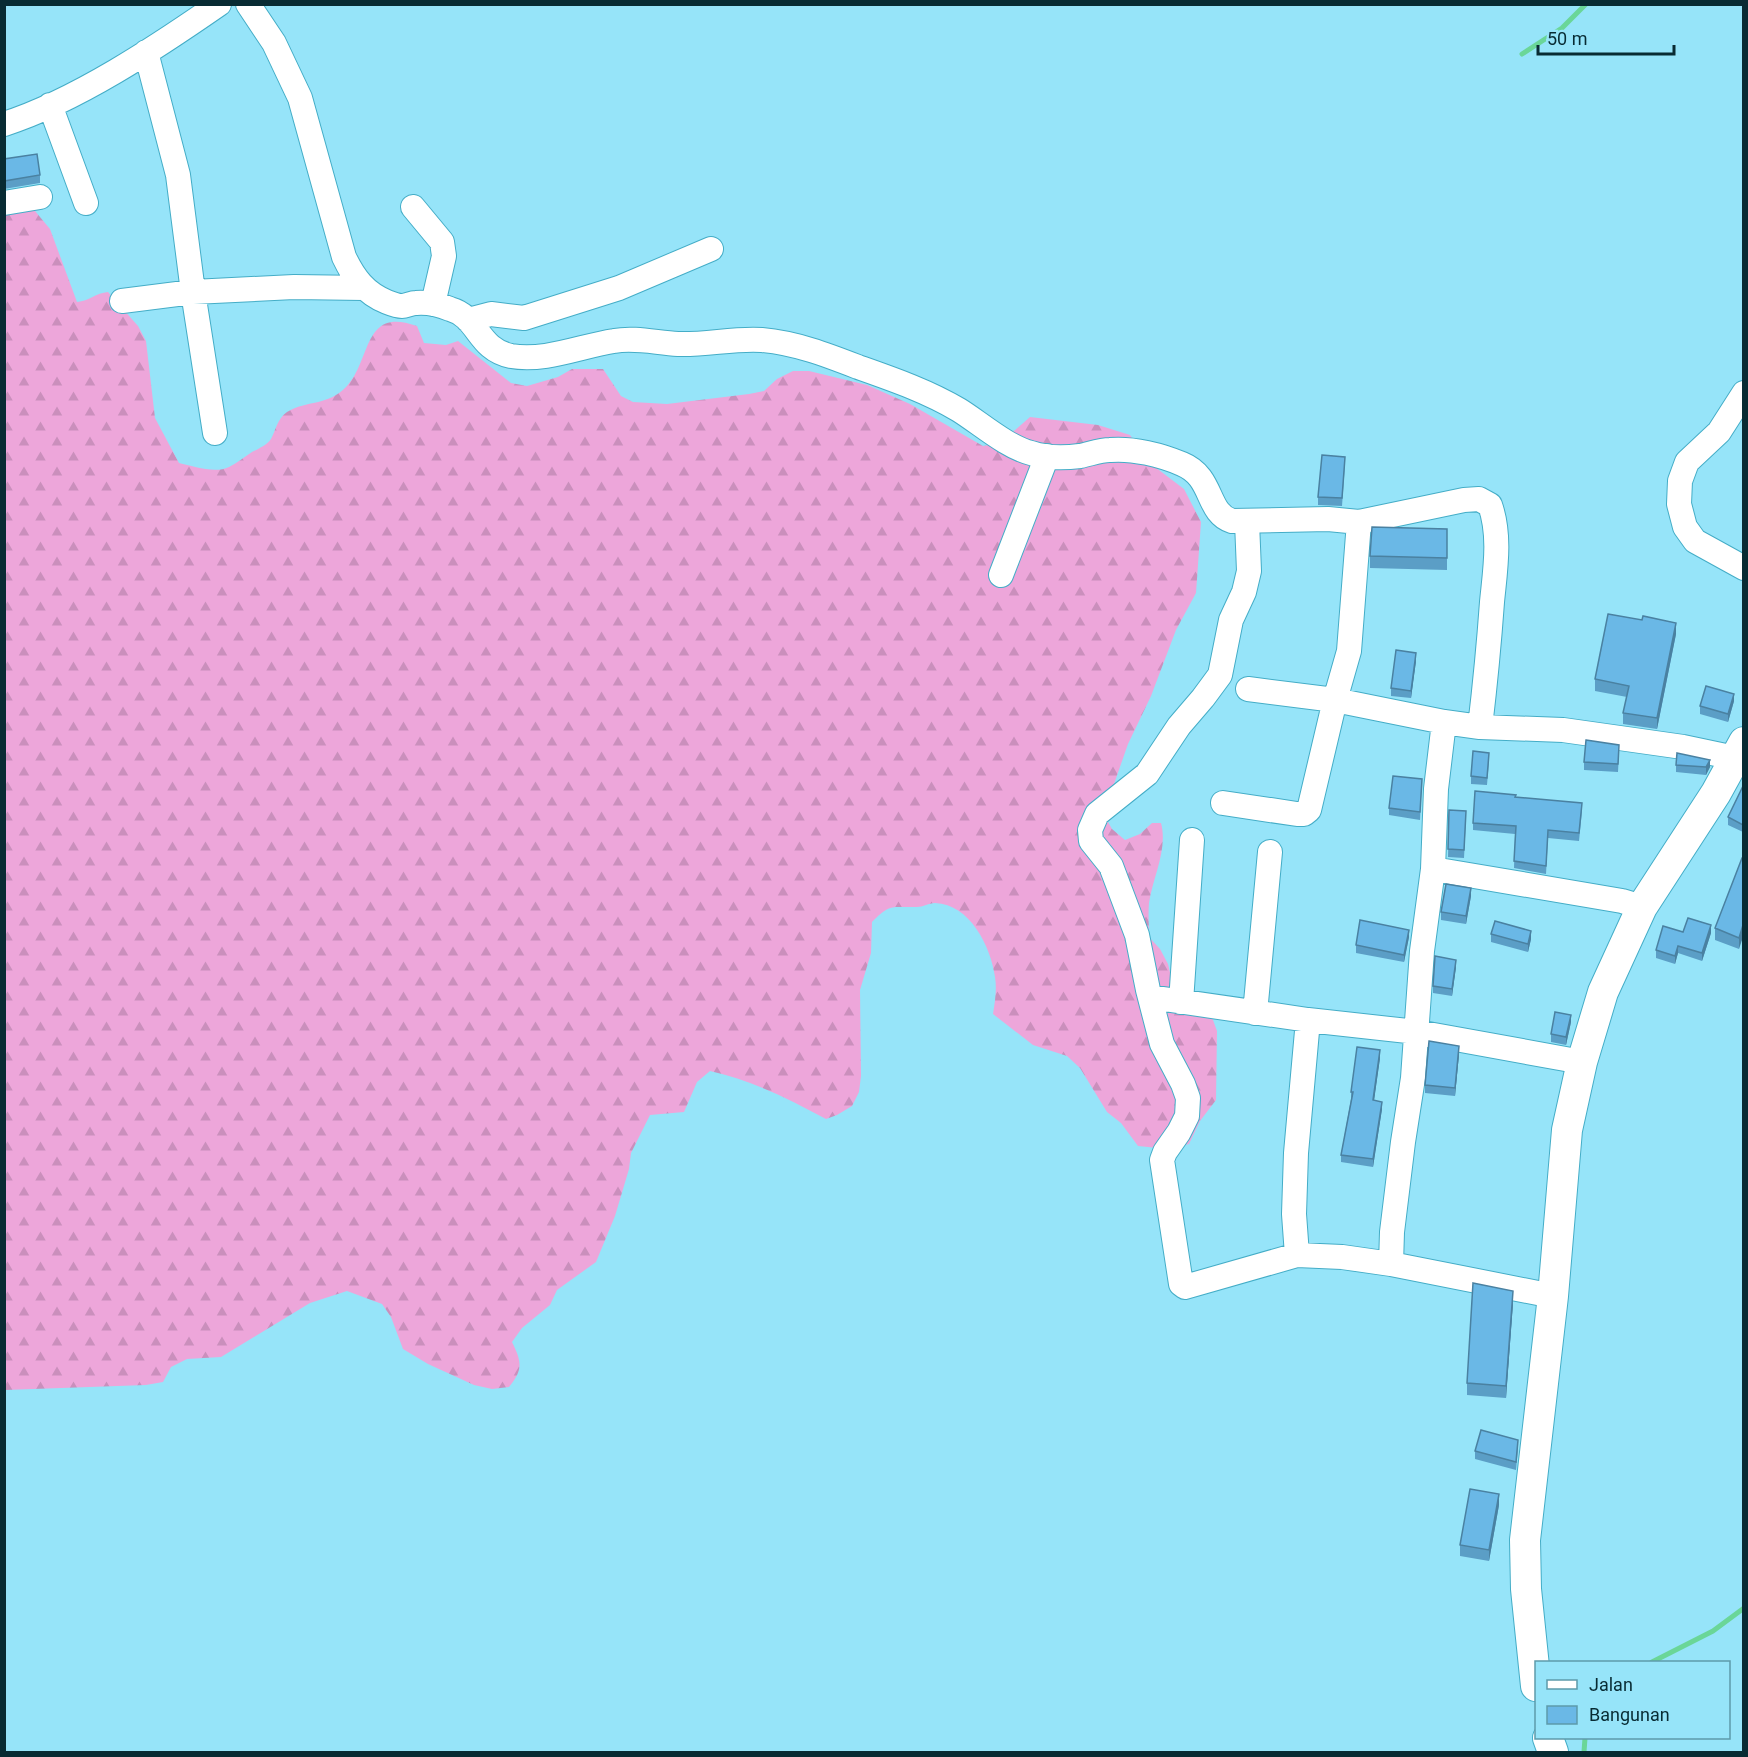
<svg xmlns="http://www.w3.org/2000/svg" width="1748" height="1757" viewBox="0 0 1748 1757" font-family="Roboto,sans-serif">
	<defs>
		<pattern id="forest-firs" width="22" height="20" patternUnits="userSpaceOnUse" patternTransform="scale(1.5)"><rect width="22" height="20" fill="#eda6da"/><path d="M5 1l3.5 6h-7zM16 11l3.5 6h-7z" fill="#ca8fbc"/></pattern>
	</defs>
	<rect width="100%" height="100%" fill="#96e4f9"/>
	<path fill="url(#forest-firs)" d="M9,210L35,211L50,229L77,302C89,301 96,293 108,292L138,326L146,341L155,418L179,463C193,466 215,474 229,467C237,463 244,457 252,452C258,449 267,445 271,439C276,430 277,419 287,412C307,400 328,406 346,387C372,360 362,306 417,326L424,343L446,345L458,341L511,383L527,386L558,377L572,369H603L621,396L633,402L667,404L749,394L764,391L777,379L793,371H809L867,385L910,404L983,446L1000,443L1030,417L1098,425L1130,435L1151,464L1184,489L1201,522L1196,593L1176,630L1151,696L1128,744L1114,784L1118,791L1108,822L1112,829L1125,840L1140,834L1152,823H1161C1168,849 1153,877 1149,903C1148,914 1149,926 1149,937L1160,949L1168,964L1172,981L1209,1009L1217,1031L1216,1100L1200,1121L1189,1144L1168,1149L1138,1146L1121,1123L1107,1112L1080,1068L1067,1056L1033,1045L993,1014C995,1002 997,989 995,977C991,947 970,904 935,903C929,903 923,907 917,907C893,908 891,902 872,922L871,953L860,990L861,1076L859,1092L852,1106L837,1115L826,1119C789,1099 751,1080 710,1071L697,1082L684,1112L650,1115L631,1153L629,1169L615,1216L596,1262L557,1290L550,1305L522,1328L512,1342C522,1362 523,1370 509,1387L492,1389L474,1385L428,1364L403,1349L391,1317L382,1304L347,1291L310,1303L221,1357L187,1359L171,1367L163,1382L146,1385L5,1390L4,211Z"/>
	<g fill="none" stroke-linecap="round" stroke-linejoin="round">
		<path stroke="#6ad698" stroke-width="5" d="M1522,54L1562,28L1586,4
			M1652,1662L1713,1631L1744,1608
			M1584,1752L1585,1738"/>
		<defs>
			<path id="minor" d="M248,4L274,43L300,98L344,257C354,278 365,293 387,302C392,304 397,306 402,306C406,306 411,303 416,303C427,302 440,305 450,309C479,317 477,349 511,356C545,362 581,346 614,341C635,337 657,343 678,344C707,345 734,338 762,340C796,343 827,355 858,367C892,379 927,391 959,410C980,423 1007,447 1031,453C1046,458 1065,458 1080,456C1090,454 1100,450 1110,450C1133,448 1161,455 1182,464C1214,477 1206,513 1232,521L1328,519L1359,522L1349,651L1335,700L1444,722L1480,727L1563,730L1683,747L1735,758
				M146,52L178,175L193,292L294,287L364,288
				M50,105L86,203
				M4,124C76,101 157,47 219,4
				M4,203L40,197
				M413,207L442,242L444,256L433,304
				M122,301L193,292L215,433
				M468,320L491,314L524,318L619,288L711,249
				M1744,393L1719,432L1687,462L1680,481L1679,504L1685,527L1695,541L1744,568
				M1247,522L1249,571L1244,592L1231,620L1220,675L1203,698L1179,726L1147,774L1097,814L1090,830L1091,841L1111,866L1137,935L1148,990L1162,1044L1183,1084L1188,1098L1187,1116L1179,1132L1165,1152L1162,1160L1181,1284L1185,1287L1297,1255
				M1359,522L1464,500L1479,499L1490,505C1501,536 1495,571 1492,602C1489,644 1485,685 1480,727
				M1001,575L1047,456
				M1444,722L1436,789L1433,869L1422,951L1413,1078L1403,1142L1392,1232L1391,1264L1553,1296
				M1223,803L1297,814H1304L1309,810L1335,700L1248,689
				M1433,869L1622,901L1642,907
				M1150,997L1308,1020L1417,1032L1582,1062
				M1181,1002L1192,840
				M1255,1013L1270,852
				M1308,1020L1296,1153L1294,1214L1297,1255L1342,1257L1391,1264"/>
			<path id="major" d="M1536,1686L1526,1589L1525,1540L1553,1296L1567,1130L1582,1062L1603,992L1642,907L1716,793L1744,742
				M1548,1738L1553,1752"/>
		</defs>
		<use href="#minor" stroke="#44adc7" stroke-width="26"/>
		<use href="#major" stroke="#44adc7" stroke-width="32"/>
		<use href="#minor" stroke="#fff" stroke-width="24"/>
		<use href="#major" stroke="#fff" stroke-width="30"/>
	</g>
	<path fill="#5b9ec6" d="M4,159L40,175V183L4,189Z
		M1345,464L1342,506L1318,505V497Z
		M1447,529V570L1370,568V556Z
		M1676,634L1657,729L1623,724V713L1627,697L1595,691V679Z
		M1416,661L1411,698L1391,696V688Z
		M1734,701L1728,722L1700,714V706Z
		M1619,752L1618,772L1584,770V762Z
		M1489,761L1487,785L1471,784V776Z
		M1676,765L1710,767L1706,775L1676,772Z
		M1422,779L1420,820L1389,815V808Z
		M1743,786V832L1728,825V817Z
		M1449,810L1466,818L1464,858L1448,857Z
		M1582,811L1579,841L1548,838L1546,874L1514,868L1515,834L1473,830V823Z
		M1743,858L1739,949L1715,940V928Z
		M1471,896L1466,924L1441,920V912Z
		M1683,932L1711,933L1702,961L1678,953L1675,964L1656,958V950Z
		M1491,934L1531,939L1528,952L1491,942Z
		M1409,937L1404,962L1356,953V945Z
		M1456,967L1452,996L1433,993V986Z
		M1571,1022L1566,1045L1551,1042V1034Z
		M1459,1054L1455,1096L1425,1093V1085Z
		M1380,1058L1374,1100L1382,1109L1373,1167L1341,1162V1155L1351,1099V1092Z
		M1513,1303L1506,1398L1467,1395V1383Z
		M1518,1448L1516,1470L1475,1459V1451Z
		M1499,1505L1489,1561L1460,1556V1545Z"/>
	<path fill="#4a81a1" d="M1676,623V634L1657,729V718Z
		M1416,653V661L1411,698V691Z
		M1734,694V701L1728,722V714Z
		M1710,760V767L1706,775V767Z
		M1471,888V896L1466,924V916Z
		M1711,925V933L1702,961V953Z
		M1743,925V937L1739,949V938Z
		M1409,930V937L1404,962V955Z
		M1531,931V939L1528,952V944Z
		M1678,946V953L1675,964V956Z
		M1456,960V967L1452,996V989Z
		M1571,1015V1022L1566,1045V1037Z
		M1459,1046V1054L1455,1096V1088Z
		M1380,1050V1058L1373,1108V1100Z
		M1382,1102V1109L1373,1167V1159Z
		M1513,1291V1303L1506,1398V1386Z
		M1499,1494V1505L1489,1561V1550Z"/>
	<path fill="#6ab8e6" stroke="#4a81a1" stroke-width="1.5" d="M37,154L40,175L4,181V159Z
		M1322,455L1345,457L1342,498L1318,497Z
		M1372,527L1447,529V558L1370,556Z
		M1608,614L1642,620L1643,616L1676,623L1657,718L1623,713L1629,686L1595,679Z
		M1396,650L1416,653L1411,691L1391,688Z
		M1706,686L1734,694L1728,714L1700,706Z
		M1586,740L1619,745L1618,764L1584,762Z
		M1473,751L1489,753L1487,778L1471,776Z
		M1677,753L1710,760L1706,767L1676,765Z
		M1393,776L1422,779L1420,812L1389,808Z
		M1743,786V825L1728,817Z
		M1475,791L1516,795L1515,797L1582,803L1579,833L1548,830L1546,866L1514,861L1516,826L1473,823Z
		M1449,810L1466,811L1464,850L1448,849Z
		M1742,858H1743V925L1739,938L1715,928Z
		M1446,884L1471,888L1466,916L1441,912Z
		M1688,918L1711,925L1702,953L1678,946L1675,956L1656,950L1663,926L1683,932Z
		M1360,920L1409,930L1404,955L1356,945Z
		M1495,921L1531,931L1528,944L1491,934Z
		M1435,956L1456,960L1452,989L1433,986Z
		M1555,1012L1571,1015L1566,1037L1551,1034Z
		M1429,1041L1459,1046L1455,1088L1425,1085Z
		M1357,1047L1380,1050L1373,1100L1382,1102L1373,1159L1341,1155L1353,1092H1351Z
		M1473,1283L1513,1291L1506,1386L1467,1383Z
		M1481,1430L1518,1440L1516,1462L1475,1451Z
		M1470,1489L1499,1494L1489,1550L1460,1545Z"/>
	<rect width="1748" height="1757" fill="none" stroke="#082b33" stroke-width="12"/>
	<rect x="1535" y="1661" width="195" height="78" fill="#96e4f9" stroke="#5d9aaa" stroke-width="1.5"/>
	<rect x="1547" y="1680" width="30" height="9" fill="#ffffff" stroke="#5d9aaa" stroke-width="1.5"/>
	<text x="1589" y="1691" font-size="18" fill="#082b33">Jalan</text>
	<rect x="1547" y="1706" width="30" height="18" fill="#6ab8e6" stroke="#5d9aaa" stroke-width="1.5"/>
	<text x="1589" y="1721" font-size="18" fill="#082b33">Bangunan</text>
	<path d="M1538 45v9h136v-9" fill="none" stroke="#082b33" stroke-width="3"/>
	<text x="1547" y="45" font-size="18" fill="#082b33" stroke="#96e4f9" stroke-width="4.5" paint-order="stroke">50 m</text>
</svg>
